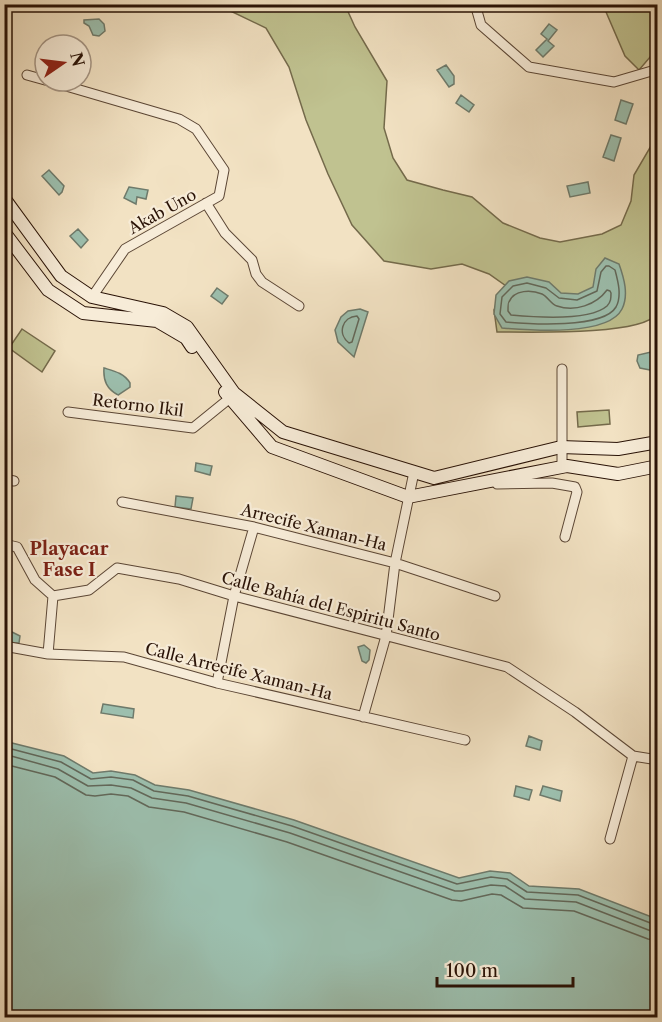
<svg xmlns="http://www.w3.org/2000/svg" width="662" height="1022" viewBox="0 0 662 1022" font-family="'Libre Caslon Text',serif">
	<rect width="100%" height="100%" fill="#f2e2c3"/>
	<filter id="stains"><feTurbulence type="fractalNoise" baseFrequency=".00333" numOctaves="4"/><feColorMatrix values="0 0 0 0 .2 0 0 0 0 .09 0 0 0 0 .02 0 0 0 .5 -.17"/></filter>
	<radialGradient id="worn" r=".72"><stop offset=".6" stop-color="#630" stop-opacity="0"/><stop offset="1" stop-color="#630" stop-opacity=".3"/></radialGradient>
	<path fill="#c0c290" stroke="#746a4b" stroke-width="1.5" d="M218,5H345L355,27L387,81L384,128L393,158L407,180L443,190L472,197L503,223L540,238L560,242L602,234L621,225L631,201L634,175L651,146L657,121V314C641,336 526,332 497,332L494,310L506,286L489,274L462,264L431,269L384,261L352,225L328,174L306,120L289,67L266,28Z
		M603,5H657V49L639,70L625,56Z
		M22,329L55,351L42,372L9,348Z
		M609,410L610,424L578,427L577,412Z"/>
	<path fill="#9cbfae" stroke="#6e7a6b" stroke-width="1.5" d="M99,19L104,24L105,31L99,36L93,35L89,26L84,23V20Z
		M549,24L557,30L548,41L554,46L543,57L536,50L547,39L541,34Z
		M446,65L454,76V84L449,87L437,70Z
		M461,95L474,105L469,112L456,103Z
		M621,100L633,104L626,124L615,120Z
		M611,135L621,138L614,161L603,157Z
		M49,170L64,186L62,192L59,195L42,176Z
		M588,182L590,193L570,197L567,186Z
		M129,187L148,190L146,199L137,197L136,204L124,198Z
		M78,229L88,240L81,248L70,236Z
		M605,258L619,264C624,278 629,295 622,309C608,337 528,330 502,328L494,314L496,295L509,281L527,277L549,282L561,293L578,294L593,287L596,269Z
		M217,288L228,296L222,304L211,296Z
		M360,309L368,312L354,357L338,342L335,330L341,317L348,311Z
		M651,352L657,355V370L655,371L640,368L637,361L638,355Z
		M104,368C114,371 124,373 130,383V387L118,395C107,389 103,381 104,368Z
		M196,463L212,466L210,475L195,471Z
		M176,496L193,498L191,509L175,507Z
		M8,630L20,636L19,643H15L5,641V635Z
		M364,645L370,650L369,660L366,663L362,661L358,647Z
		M103,704L134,709L133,718L101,713Z
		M529,736L542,741L540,750L526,746Z
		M4,741L64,756L93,773L111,771L135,775L155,785L189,790L294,820L459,878L490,871L510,873L529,886L579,889L657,919V1017H5Z
		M516,786L532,790L529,800L514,796Z
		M543,786L562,791L560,801L540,795Z"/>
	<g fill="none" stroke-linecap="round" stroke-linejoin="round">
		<path stroke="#62685a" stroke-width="1.5" d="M606,266H609L615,270C618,281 622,296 616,307C603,329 529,324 506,322L500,314L502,297L513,286L527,283L546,288L559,298L577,300L597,291L601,272Z
			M607,290L610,291L611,293C611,298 611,302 607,306C590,321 533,317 511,315L508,311C508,310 508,302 509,302C514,289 532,290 542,294C548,297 551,304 557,306C575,312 596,305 607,290Z
			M357,316L359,319L352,342L349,343C337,334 342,317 357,316Z
			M4,747L61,762L91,779L111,777L133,780L154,791L188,796L292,826L457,884L491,877L507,879L527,892L578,895L653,924H658
			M4,754L58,769L88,786L111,785L131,788L152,798L186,803L290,833L455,891H462L491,885L505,886L525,899L576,902L651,931L658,932
			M4,764L55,777L86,795L95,796L111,794L128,796L149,807L184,812L287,842L452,900L461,901L492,894L501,895L523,908L574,911L648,939L658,941"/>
		<defs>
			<path id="street" d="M475,4L481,25L529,67L614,82L655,70L658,67
				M27,75L45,80
				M49,81L179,119L196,129L224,170L219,196L125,249L92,297
				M206,203L225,233L252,260L256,274L262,282L299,306
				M68,412L193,428L230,398
				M562,467V369
				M4,479L14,481
				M497,484L552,483L575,487L577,492L565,537
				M122,502L254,527L395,563L495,596
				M4,544L17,547L35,580L53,596L89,590L117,568L179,579L234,596L507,667L575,712L633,756L658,760
				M4,646L48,654L124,657L217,683L465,740
				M48,654L53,596
				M217,683L234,596L254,527
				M363,717L386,636L395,563L414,472
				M610,839L633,756"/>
			<path id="secondary" d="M4,198L61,276L92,297L163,313L187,327L234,393L283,432L434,478L561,447L618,449L658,442
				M4,232L48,290L83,313L157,321L186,338L192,347
				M225,392L272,447L408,497L567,466L618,474L658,466"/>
		</defs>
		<use href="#street" stroke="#5b4635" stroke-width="11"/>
		<use href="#secondary" stroke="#291206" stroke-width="14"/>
		<use href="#street" stroke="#f7ecd8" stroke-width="9"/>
		<use href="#secondary" stroke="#f7ecd8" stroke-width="12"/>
	</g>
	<g text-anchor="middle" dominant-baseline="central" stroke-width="4.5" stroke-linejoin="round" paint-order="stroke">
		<g font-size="16" fill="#291206" stroke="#f7ecd8">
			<text transform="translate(162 211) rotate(-29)">Akab Uno</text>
			<text transform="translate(138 405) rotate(7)">Retorno Ikil</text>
			<text transform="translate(314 527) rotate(14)">Arrecife Xaman-Ha</text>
			<text transform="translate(331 606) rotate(15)">Calle Bahía del Espiritu Santo</text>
			<text transform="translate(239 671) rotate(14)">Calle Arrecife Xaman-Ha</text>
		</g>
		<g font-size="18" font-weight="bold" fill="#7a1f14" stroke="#f7ecd8">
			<text x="69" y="549">Playacar<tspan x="69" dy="21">Fase I</tspan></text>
		</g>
	</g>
	<rect width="662" height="1022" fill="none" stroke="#f2e2c3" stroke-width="24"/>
	<rect x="6" y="6" width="650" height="1010" fill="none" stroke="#291206" stroke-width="3"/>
	<rect x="12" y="12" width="638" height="998" fill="none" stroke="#291206" stroke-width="1.5"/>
	<g transform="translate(63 63) rotate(76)"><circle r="28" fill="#f7ecd8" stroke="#a59584" stroke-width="1.5"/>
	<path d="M0-4.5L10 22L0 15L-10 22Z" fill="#8f2418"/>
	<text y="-9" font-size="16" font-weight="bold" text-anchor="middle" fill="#291206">N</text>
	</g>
	<path d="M437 977v9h136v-9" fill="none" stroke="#291206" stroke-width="3"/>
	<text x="446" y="977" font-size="18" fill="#291206" stroke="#f7ecd8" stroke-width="4.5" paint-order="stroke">100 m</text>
	<rect width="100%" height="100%" filter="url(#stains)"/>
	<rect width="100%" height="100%" fill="url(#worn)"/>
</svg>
